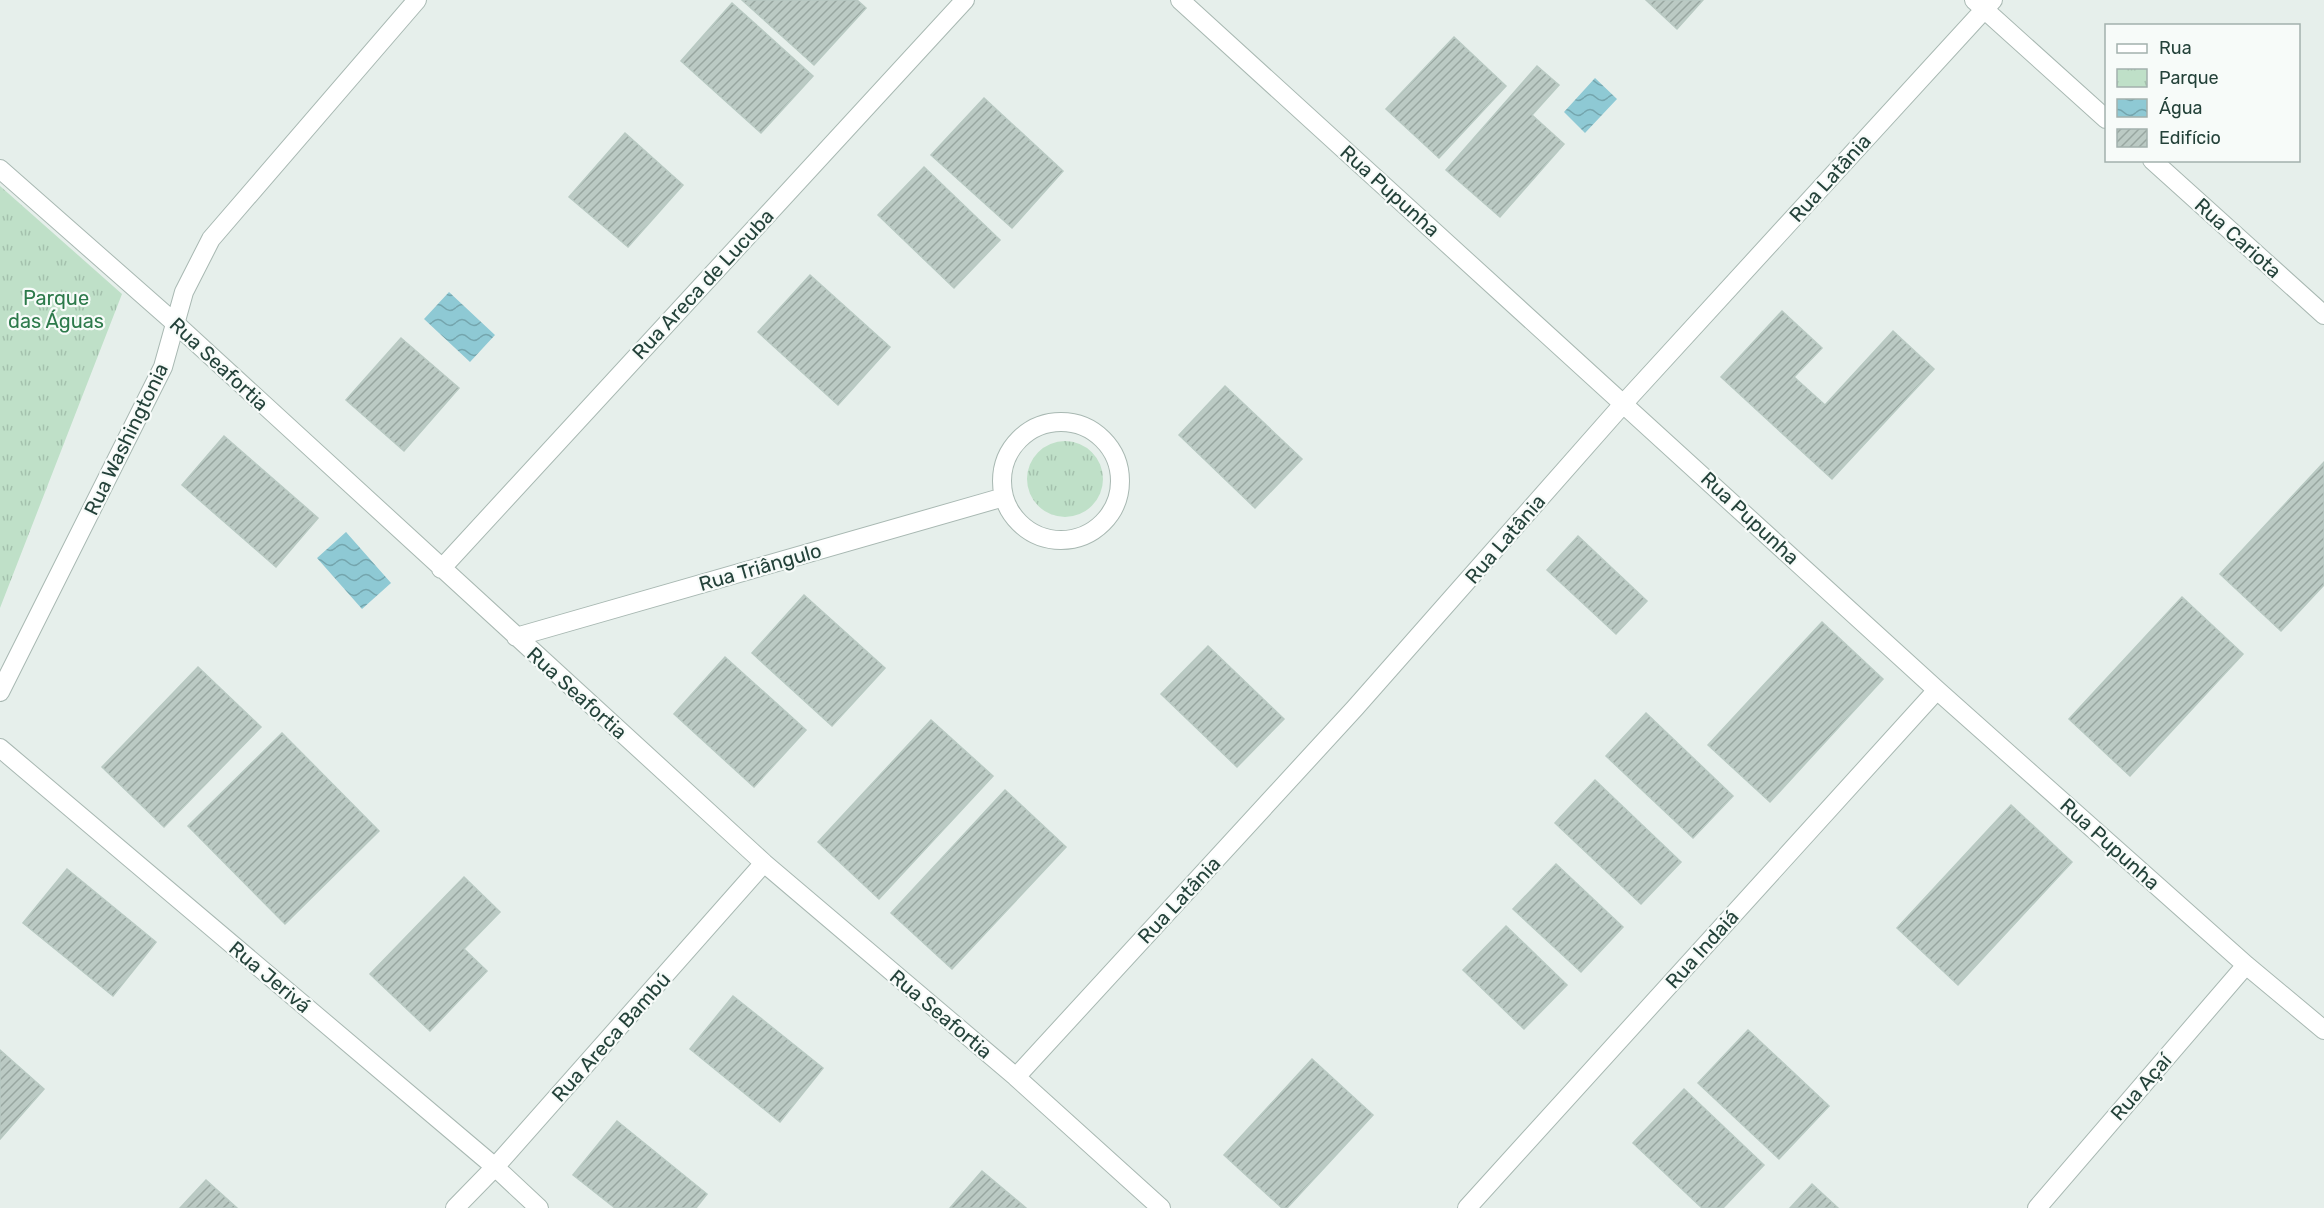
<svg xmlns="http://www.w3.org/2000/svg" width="2324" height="1208" viewBox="0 0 2324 1208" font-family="Rubik,sans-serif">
	<defs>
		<pattern id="park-tufts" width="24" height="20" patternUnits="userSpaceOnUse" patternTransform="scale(1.5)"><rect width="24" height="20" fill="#bfe0c8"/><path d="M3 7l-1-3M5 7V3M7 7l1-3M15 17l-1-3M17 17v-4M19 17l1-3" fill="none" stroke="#a4c1ad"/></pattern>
		<pattern id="water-waves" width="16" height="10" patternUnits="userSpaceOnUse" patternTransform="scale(1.5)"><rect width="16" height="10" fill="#8ec9d4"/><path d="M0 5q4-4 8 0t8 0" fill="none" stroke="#74a5ad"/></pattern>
		<pattern id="building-hatch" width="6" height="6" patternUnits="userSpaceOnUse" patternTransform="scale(1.5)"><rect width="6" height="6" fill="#bbcac4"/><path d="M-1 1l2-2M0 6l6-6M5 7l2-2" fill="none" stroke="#98a6a0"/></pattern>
	</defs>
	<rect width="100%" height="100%" fill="#e6efeb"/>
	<path fill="url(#park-tufts)" d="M0,186L122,294L0,608Z
		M1027 479a38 38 0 1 1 76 0a38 38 0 1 1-76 0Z"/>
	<path fill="url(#water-waves)" d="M1595,78L1617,99L1585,133L1564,112Z
		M449,292L495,335L470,362L424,319Z
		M346,532L391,583L362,609L317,558Z"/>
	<path fill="url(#building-hatch)" stroke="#b8c9c2" stroke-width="1.5" d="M742,0H857L866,8L814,65Z
		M1646,0H1703L1677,29Z
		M732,3L813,76L761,133L681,61Z
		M1454,37L1506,86L1439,158L1386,109Z
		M1537,66L1559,85L1532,115L1564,144L1500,217L1446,170Z
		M984,98L1063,171L1012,228L931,155Z
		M625,133L683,185L628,247L569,197Z
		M924,167L1000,240L954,288L878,215Z
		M810,275L890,347L838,405L758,332Z
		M1782,311L1822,348L1794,377L1825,405L1893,331L1934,369L1832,479L1721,377Z
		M401,338L459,388L404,451L346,400Z
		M1225,386L1302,459L1255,508L1179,435Z
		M224,436L318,518L276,567L182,485Z
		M2324,462V585L2281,631L2220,574Z
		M1578,536L1647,601L1616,634L1547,570Z
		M804,595L885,668L832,726L752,653Z
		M2182,597L2243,654L2130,776L2069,719Z
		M1822,622L1883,679L1770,802L1708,745Z
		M1208,646L1284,719L1237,767L1161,694Z
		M725,657L806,730L754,787L674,714Z
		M198,667L261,727L164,827L102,767Z
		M1646,713L1733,796L1693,838L1606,756Z
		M931,720L993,776L879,899L818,842Z
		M282,733L379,831L285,924L188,826Z
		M1595,780L1681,862L1641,904L1555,823Z
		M1005,790L1066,847L952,969L891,913Z
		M2011,805L2072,862L1958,985L1897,928Z
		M1556,864L1623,927L1581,972L1513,909Z
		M67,869L156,942L113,996L23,923Z
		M464,877L500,912L464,949L487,971L430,1031L370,974Z
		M1506,926L1567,985L1524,1029L1463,970Z
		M733,996L823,1068L780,1122L690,1049Z
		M1748,1030L1829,1106L1779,1159L1698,1083Z
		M0,1050L44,1089L0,1139Z
		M1312,1059L1373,1115L1287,1208H1282L1224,1155Z
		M1684,1089L1764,1165L1723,1208H1702L1633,1143Z
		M617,1121L707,1194L696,1208H615L573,1175Z
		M982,1171L1026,1208H950Z
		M206,1180L237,1208H180Z
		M1812,1184L1838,1208H1790Z"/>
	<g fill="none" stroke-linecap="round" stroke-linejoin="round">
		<defs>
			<path id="street" d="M1180,0L1937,690L2246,965L2324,1030
				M1974,0L2106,119
				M2152,160L2324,315
				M0,169L176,324L764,863L1016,1077L1161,1208
				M1002 481a59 59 0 1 1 118 0a59 59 0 1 1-118 0Z
				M441,569L965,0
				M516,637L1004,497
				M0,692L163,367L184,292L211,239L417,0
				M0,748L495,1167L539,1208
				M1016,1077L1355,708L1624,403L1993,0
				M455,1208L495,1167L764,863
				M1467,1208L1937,690
				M2037,1208L2246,965"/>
		</defs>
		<use href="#street" stroke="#a8b8b2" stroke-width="20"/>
		<use href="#street" stroke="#fff" stroke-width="18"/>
	</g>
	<g text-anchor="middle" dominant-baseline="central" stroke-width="4.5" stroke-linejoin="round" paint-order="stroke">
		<g font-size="20" fill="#24423a" stroke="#f7fbf9">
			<text transform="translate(1830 178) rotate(-48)">Rua Latânia</text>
			<text transform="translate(1390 191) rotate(42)">Rua Pupunha</text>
			<text transform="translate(2238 238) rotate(42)">Rua Cariota</text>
			<text transform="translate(703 284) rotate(-47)">Rua Areca de Lucuba</text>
			<text transform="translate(219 364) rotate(43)">Rua Seafortia</text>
			<text transform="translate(126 439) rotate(-64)">Rua Washingtonia</text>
			<text transform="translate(1750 518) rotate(43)">Rua Pupunha</text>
			<text transform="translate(1505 539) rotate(-49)">Rua Latânia</text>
			<text transform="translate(760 567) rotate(-16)">Rua Triângulo</text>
			<text transform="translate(577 693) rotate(42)">Rua Seafortia</text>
			<text transform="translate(2110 844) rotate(42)">Rua Pupunha</text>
			<text transform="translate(1179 900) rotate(-47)">Rua Latânia</text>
			<text transform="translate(1702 949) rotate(-48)">Rua Indaiá</text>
			<text transform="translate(270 977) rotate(40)">Rua Jerivá</text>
			<text transform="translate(941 1014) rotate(40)">Rua Seafortia</text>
			<text transform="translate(611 1037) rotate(-48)">Rua Areca Bambú</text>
			<text transform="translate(2141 1087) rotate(-49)">Rua Açaí</text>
		</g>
		<g font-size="20" fill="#2d7a4b" stroke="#f7fbf9">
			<text x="56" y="298">Parque<tspan x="56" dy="23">das Águas</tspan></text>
		</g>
	</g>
	<rect x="2105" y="24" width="195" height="138" fill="#f7fbf9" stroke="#a3b1ad" stroke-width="1.5"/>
	<rect x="2117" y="44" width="30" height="9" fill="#ffffff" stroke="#a3b1ad" stroke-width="1.5"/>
	<text x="2159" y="54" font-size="18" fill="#24423a">Rua</text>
	<rect x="2117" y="69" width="30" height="18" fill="url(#park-tufts)" stroke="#a3b1ad" stroke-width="1.5"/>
	<text x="2159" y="84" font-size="18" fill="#24423a">Parque</text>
	<rect x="2117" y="99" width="30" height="18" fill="url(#water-waves)" stroke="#a3b1ad" stroke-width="1.5"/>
	<text x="2159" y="114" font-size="18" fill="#24423a">Água</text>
	<rect x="2117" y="129" width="30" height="18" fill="url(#building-hatch)" stroke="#a3b1ad" stroke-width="1.5"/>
	<text x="2159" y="144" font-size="18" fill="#24423a">Edifício</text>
</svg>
